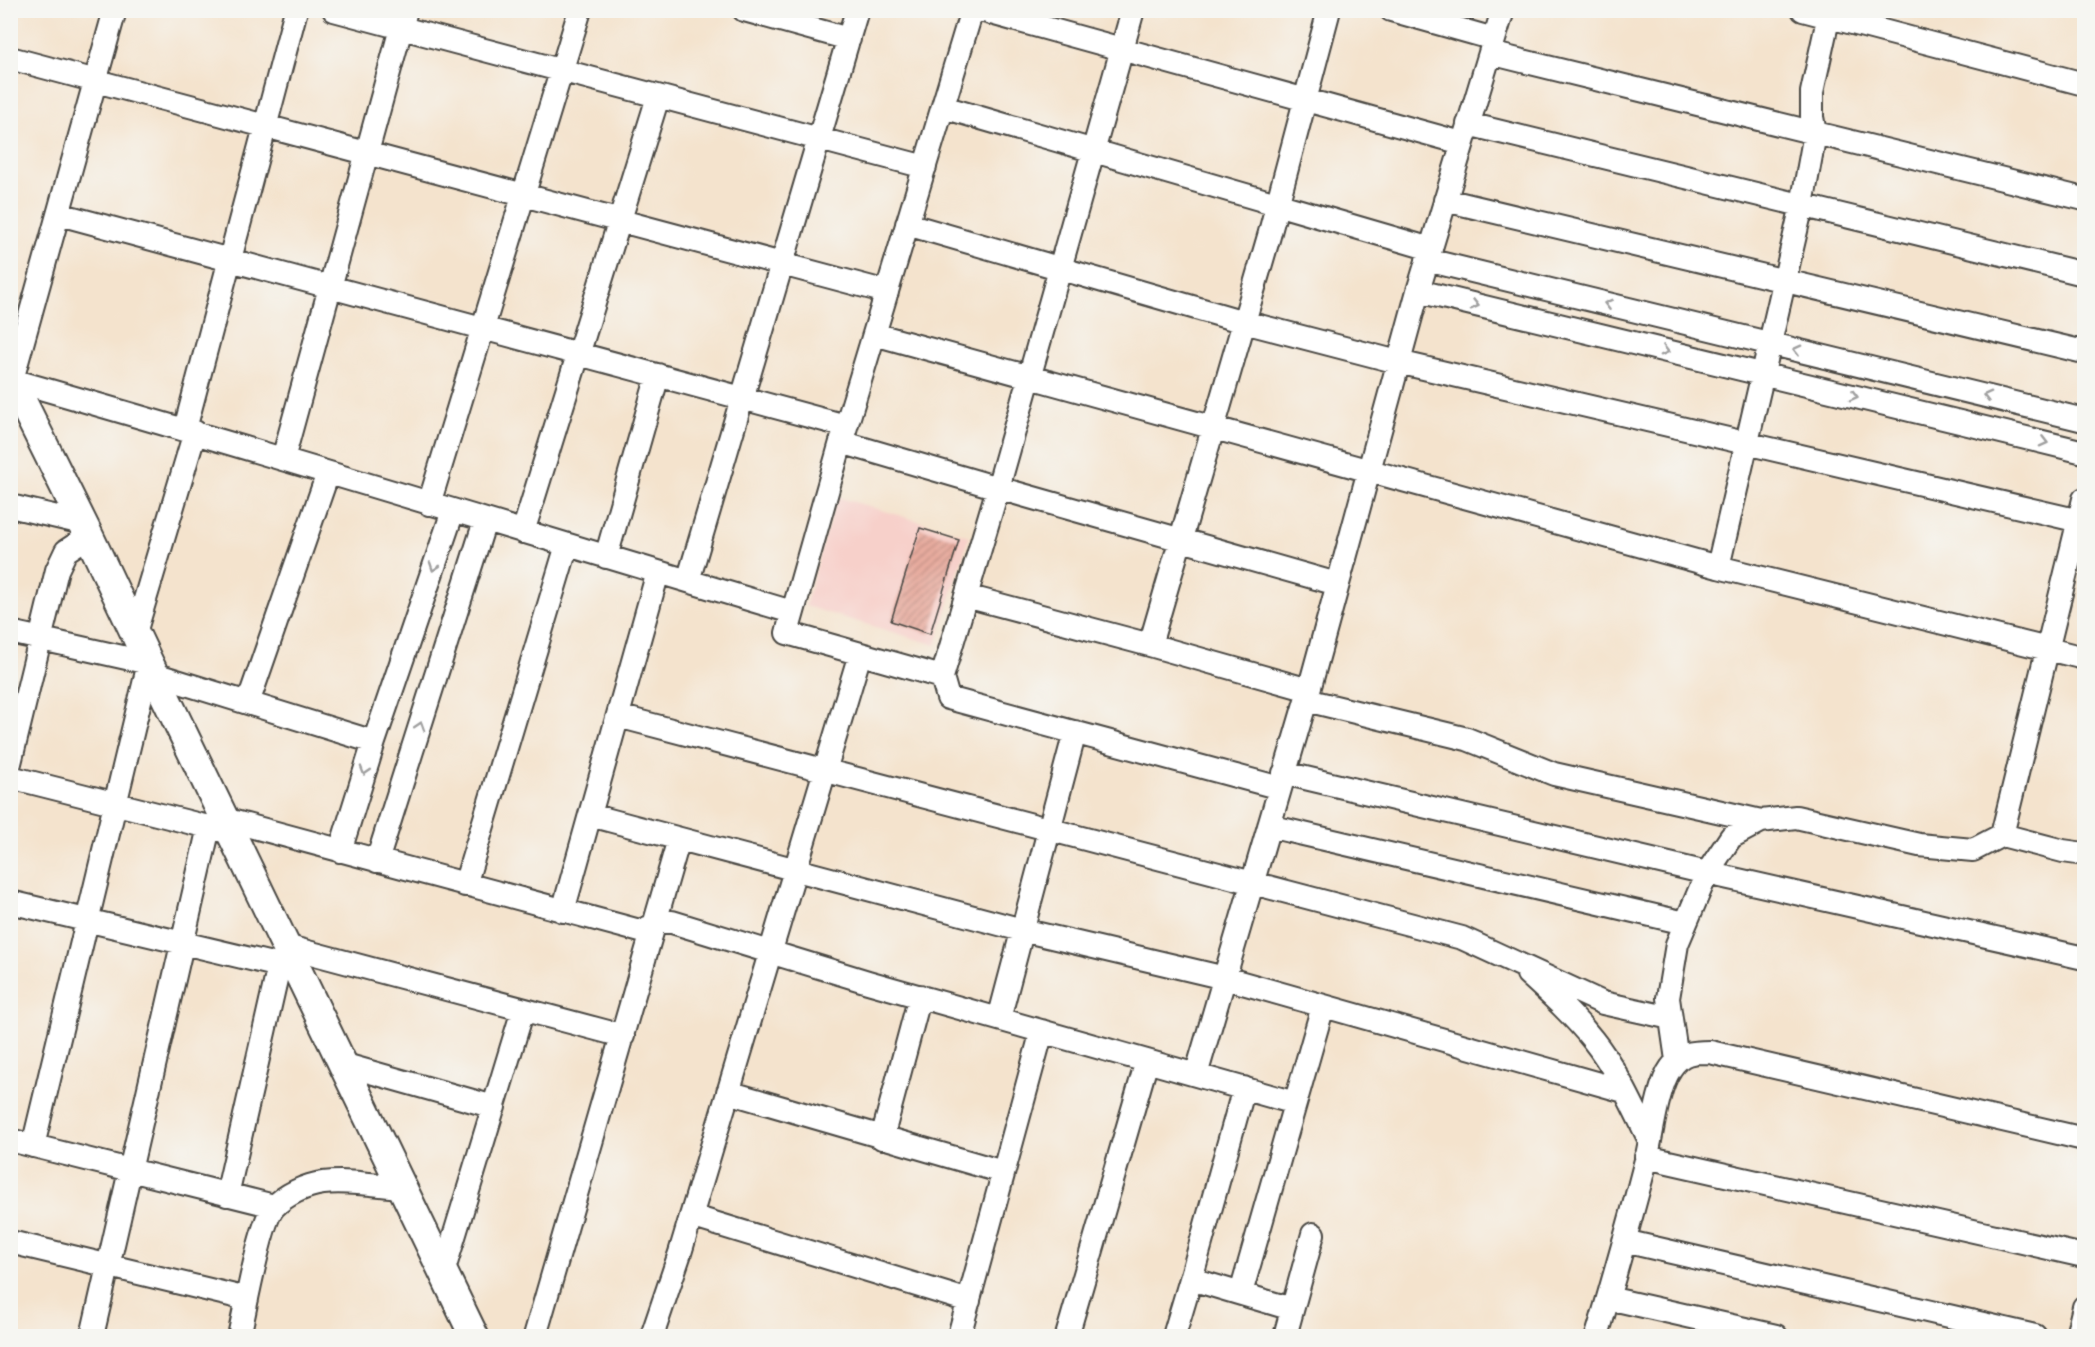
<svg xmlns="http://www.w3.org/2000/svg" width="2095" height="1347" viewBox="0 0 2095 1347" font-family="Dekko,sans-serif">
	<defs>
		<pattern id="building-hatch" width="6" height="6" patternUnits="userSpaceOnUse" patternTransform="scale(1.5)"><rect width="6" height="6" fill="#e8ac9f"/><path d="M-1 1l2-2M0 6l6-6M5 7l2-2" fill="none" stroke="#bc8c82"/></pattern>
	</defs>
	<rect width="100%" height="100%" fill="#f6f6f2"/>
	<filter id="ink" filterUnits="userSpaceOnUse"><feTurbulence type="fractalNoise" baseFrequency=".0167" numOctaves="2"/><feDisplacementMap in="SourceGraphic" scale="12" xChannelSelector="R" yChannelSelector="G"/><feConvolveMatrix kernelMatrix="1 2 1 2 8 2 1 2 1" color-interpolation-filters="sRGB"/></filter>
	<filter id="wash" filterUnits="userSpaceOnUse"><feTurbulence type="fractalNoise" baseFrequency=".008" numOctaves="4" result="noise"/><feDisplacementMap in="SourceGraphic" scale="24" xChannelSelector="R" yChannelSelector="G"/><feGaussianBlur stdDeviation="1.35" result="paint"/><feColorMatrix in="noise" values="0 0 0 0 0 0 0 0 0 0 0 0 0 0 0 0 0 1.4 0 .05"/><feComposite in="paint" operator="in"/></filter>
	<g filter="url(#wash)">
		<rect width="100%" height="100%" fill="#f4e3cd"/>
		<path fill="#f7d0ca" d="M837,497L969,536L936,645L805,606Z"/>
		<g id="blocks">
			<path fill="url(#building-hatch)" d="M920,528L959,540L930,634L891,621Z"/>
		</g>
	</g>
	<g filter="url(#ink)">
		<use href="#blocks" fill-opacity="0" stroke="#494743" stroke-width="1.5"/>
		<g fill="none" stroke-linecap="round" stroke-linejoin="round">
			<defs>
				<path id="minor" d="M115,10L12,380C273,454 532,535 792,612
					M334,10L925,167
					M744,10L849,39
					M980,10L1462,143
					M1133,10L998,488L1337,584
					M1391,10L1494,39
					M1803,10L2084,84
					M1490,53L2084,199
					M10,58L887,292
					M943,107L1431,249
					M1468,124L2084,274
					M1445,200L2084,352
					M59,214L846,426
					M907,224L1244,322L1398,362L2084,522
					M1427,260L2084,420
					M1418,291L2084,452
					M874,334L1718,567L2084,658
					M185,429L296,10
					M842,440L972,10
					M841,442L998,488L942,677L787,633Z
					M283,459L406,10
					M429,504L580,10
					M10,506L83,523
					M523,532L658,97
					M606,557L658,375
					M1718,567L1802,205L1815,133L1812,117V92L1830,10
					M688,581L857,10
					M966,596L1150,645L1309,690
					M10,632L149,663L33,1146
					M135,633L195,432
					M1150,645L1269,236L1329,10
					M154,674L374,742
					M942,677L948,698L1280,788
					M1306,700L1467,739L1554,774L1761,821
					M248,703L328,473
					M618,716L1462,938L1603,1003L1671,1018
					M10,763L57,570L66,551L89,536
					M1284,773L1707,873L2084,958
					M10,777L224,831
					M590,815L1022,930L1225,978L1624,1091
					M224,819L640,931L661,922H672L868,982L1295,1103
					M1269,826L1685,923
					M2002,835L2084,499
					M340,851L374,742L453,511
					M377,861L485,521
					M465,885L567,545
					M10,902L297,970
					M563,911L658,572
					M285,946L623,1036
					M1528,974C1551,995 1574,1016 1593,1040C1617,1070 1633,1107 1650,1141
					M999,1019L1075,732
					M1677,1060L1668,998L1677,944L1707,873L1731,837L1761,821L1796,817L1919,845L1973,850L2002,835L2063,851L2084,854
					M342,1064L494,1107
					M1196,1075L1309,690L1418,291L1503,10
					M1244,1088L1191,1279L1292,1309
					M728,1092L1003,1172
					M882,1138L920,996
					M10,1140L274,1206
					M1646,1157L2084,1256
					M227,1195L279,966
					M691,1216L969,1301
					M1624,1241L2035,1336
					M10,1242L247,1299
					M443,1273L523,1010
					M1241,1293L1323,1006
					M1608,1298L1776,1336
					M92,1336L209,827
					M239,1336C245,1312 260,1222 274,1207C285,1195 306,1185 323,1183C348,1180 376,1185 402,1187
					M535,1336L679,839
					M652,1336L680,1253L860,654
					M959,1336L1042,1031
					M1067,1336L1147,1061
					M1174,1336L1191,1279
					M1285,1336L1313,1234
					M1597,1336C1614,1278 1631,1219 1646,1160C1652,1136 1657,1087 1671,1068C1682,1052 1692,1052 1710,1052L2084,1139
					M2077,1336L2084,1307"/>
				<path id="major" d="M10,377L89,536L149,663L474,1336"/>
			</defs>
			<use href="#minor" stroke="#494743" stroke-width="26"/>
			<use href="#major" stroke="#494743" stroke-width="32"/>
			<use href="#minor" stroke="#fff" stroke-width="22"/>
			<use href="#major" stroke="#fff" stroke-width="28"/>
		</g>
		<defs><path id="oneway-chevron" d="M-2-3.5L2.5 0L-2 3.5" fill="none" stroke-width="1.6" stroke-linecap="round" stroke-linejoin="round" transform="scale(1.5)"/></defs>
		<g stroke="#a0a0a0">
			<use href="#oneway-chevron" transform="translate(1608 304) rotate(-166)"/>
			<use href="#oneway-chevron" transform="translate(1475 305) rotate(14)"/>
			<use href="#oneway-chevron" transform="translate(1797 350) rotate(-166)"/>
			<use href="#oneway-chevron" transform="translate(1665 351) rotate(14)"/>
			<use href="#oneway-chevron" transform="translate(1854 396) rotate(14)"/>
			<use href="#oneway-chevron" transform="translate(1987 396) rotate(-166)"/>
			<use href="#oneway-chevron" transform="translate(2044 442) rotate(14)"/>
			<use href="#oneway-chevron" transform="translate(434 567) rotate(109)"/>
			<use href="#oneway-chevron" transform="translate(420 726) rotate(-72)"/>
			<use href="#oneway-chevron" transform="translate(365 771) rotate(107)"/>
		</g>
	</g>
	<rect width="2095" height="1347" fill="none" stroke="#f6f6f2" stroke-width="36"/>
</svg>
